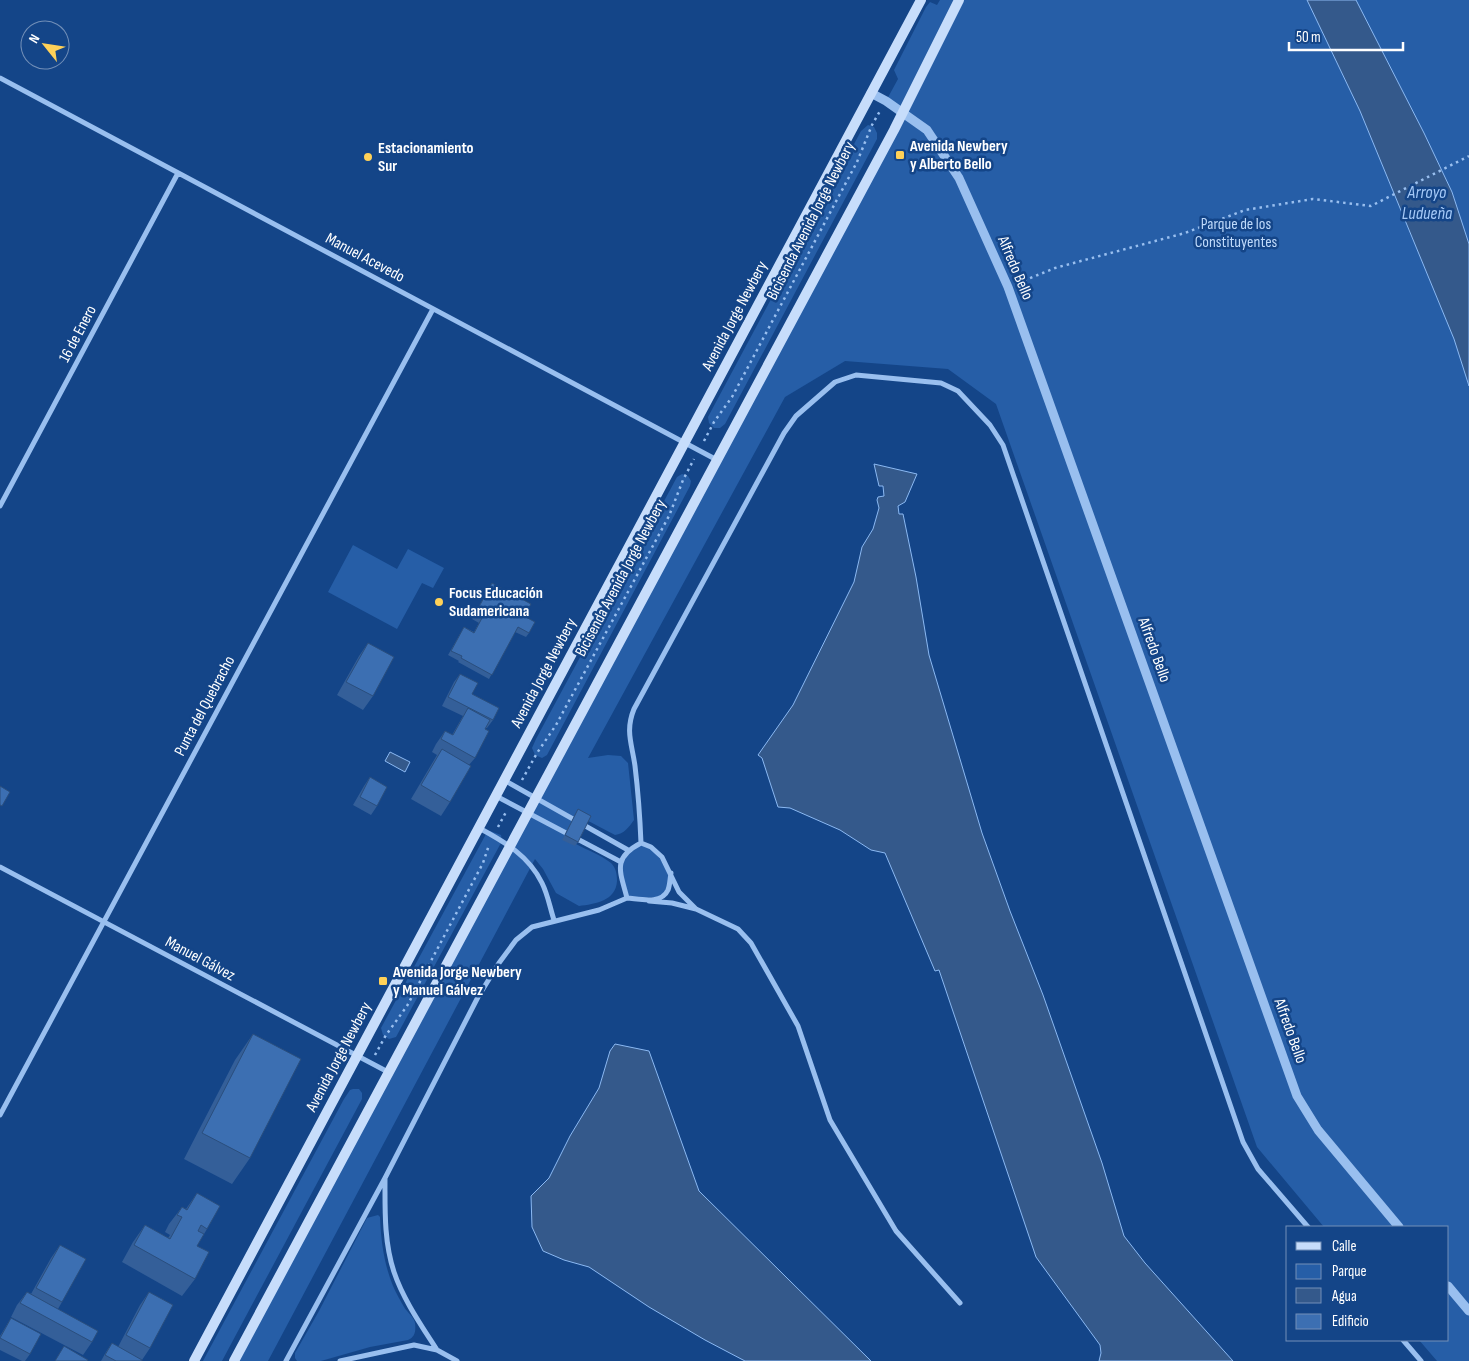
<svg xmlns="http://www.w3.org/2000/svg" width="1469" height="1361" viewBox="0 0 1469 1361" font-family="'Sofia Sans Condensed',sans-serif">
	<rect width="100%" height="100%" fill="#144588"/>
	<path fill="#265ea7" d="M940,0H1469V1361H1437L1419,1340H1448V1227H1324L1257,1147L996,404L948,369L845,361L785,397L588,758L608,755L621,756L628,763L634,820C629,827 624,834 615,835L575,814L576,844C587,850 601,855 611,863C616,868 617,874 617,881C616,901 595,904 579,906L556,893L543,869L535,859L268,1361H234L903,114L886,101L898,79L894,70L926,7L930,2L937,5Z
		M868,125L874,127L877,133V139L725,424L720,428H714L709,423L708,417L861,131Z
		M682,474L688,476L691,481L690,486L547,755L542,758L535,755L532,748L536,739L677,477Z
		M353,545L397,569L408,549L444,568L433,588L422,583L397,629L328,592Z
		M490,831L501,835L502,841L396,1037L389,1039L383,1035L381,1028L486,834Z
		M641,843L651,847L671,873L668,890L662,897L627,898L621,862Z
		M353,1089H359L362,1093V1099L222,1361H203L344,1099L350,1090Z
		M378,1215L380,1217C381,1241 384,1264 393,1286C396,1293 400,1300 404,1307C407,1312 414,1317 415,1323C416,1331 415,1337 408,1340L370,1347L321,1361H297L295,1358V1353L319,1311L367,1218Z"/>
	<path fill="#34598b" stroke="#8bb9f3" d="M1307,0H1356L1424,133L1452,192L1469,244V386L1454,339L1360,111Z
		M874,464L917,474L905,502L898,506L899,514H903L916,577L929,655L982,833L1010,911L1043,995L1102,1163L1124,1236L1145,1263L1233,1361H1099L1101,1353L1100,1345L1036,1257L939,970L935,971L885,853L871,850L840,830L790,808L778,807L762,758L758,755L793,705L854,582L862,547L873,529L879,508L877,500L878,497L884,496L883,486H879Z
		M390,752L410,762L405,772L385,761Z
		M615,1044L649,1051L699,1191L871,1361H745L705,1340L649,1307L589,1267L564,1260L543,1251L532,1227L531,1196L549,1178L570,1136L599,1088L610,1051Z"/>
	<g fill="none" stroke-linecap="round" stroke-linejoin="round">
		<path stroke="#99bfef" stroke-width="2.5" stroke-dasharray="2.5 4" stroke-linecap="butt" d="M1018,283L1055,268L1185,233L1245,210L1313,199L1371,206L1469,156
			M704,441L714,422L732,397L857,162L872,125L880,111
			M522,780L537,753L556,725L669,516L683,480L694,459
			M498,827L506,812
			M375,1055L386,1035L407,1006L483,863L489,845"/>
		<path stroke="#99bfef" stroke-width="5" d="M0,78L717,460
			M0,506L178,173
			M504,780L628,850
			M496,796L621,862
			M479,828C505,842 529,856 542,883C548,895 550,908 554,920
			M641,843C640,818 638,791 635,766C632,744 625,731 634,709L784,433L796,416L835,382L856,375L941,383L958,391L990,425L1003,445L1243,1142L1258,1169L1308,1227
			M0,867L388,1072
			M649,901L672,903L696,909L679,892L662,857L651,847L641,843C612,858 620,871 627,898C640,899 661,905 668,890C670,885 670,878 671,873
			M696,909L738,929L751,943L798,1026L830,1120L896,1231L960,1303
			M0,1115L433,309
			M385,1179C385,1210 384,1242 394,1272C403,1299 421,1325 437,1350
			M1403,1340L1421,1361
			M286,1361L385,1178L478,997L499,963L516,940L532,927L599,910L627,898
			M340,1361L414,1345L437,1350L457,1361"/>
		<path stroke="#99bfef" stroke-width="9" d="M871,93L886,101L927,130L959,178L1008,287L1297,1096L1318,1130L1399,1227
			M1448,1286L1469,1311"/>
		<path stroke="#c7ddfb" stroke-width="10" d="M194,1361L921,0
			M234,1361L894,130L959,0"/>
	</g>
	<path fill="#345f99" d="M492,583L524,616L529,633L526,637L515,632L489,679L458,662L459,661L448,655L464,627L474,632L479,623L472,619Z
		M368,643L373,696L363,710L337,695L359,656Z
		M460,674L472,694L493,720L487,728H486L475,758L469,765L450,802L441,816L411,799L437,755L432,752L436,744L445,731L452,735L463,716L442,706L454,682Z
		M370,777L377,806L371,815L353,805L364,786Z
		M578,809V842L575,846L562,840Z
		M253,1034L250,1158L232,1184L184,1159L235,1060Z
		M197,1193L207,1229L197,1246L195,1279L182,1296L122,1262L133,1242L145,1225L168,1238L170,1235L165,1232L169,1224L182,1207L186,1209Z
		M60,1245L62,1302L58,1309L92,1342L83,1355L11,1317L17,1305L27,1292L31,1294L51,1258Z
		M149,1292L150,1348L142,1360V1361H101L106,1352L112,1343L118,1347L140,1305Z
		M11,1318L30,1354L25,1361H22L0,1350V1336Z"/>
	<path fill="#3c6fb2" stroke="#2a4e7d" d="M492,583L531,604L524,616L535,622L529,633L518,627L492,675L461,658L462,656L451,651L464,627L474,633L482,618L475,614Z
		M368,643L394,657L373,696L346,682Z
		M460,674L478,683L472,694L499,708L493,720L448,697Z
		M468,708L490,720L485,729L489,731L475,758L441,739L445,731L453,735Z
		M442,749L471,766L450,802L421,785Z
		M370,777L387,787L377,806L360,797Z
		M0,786L10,792L2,806L0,805Z
		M578,809L591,816L578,842L565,835Z
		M253,1034L301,1059L250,1158L202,1133Z
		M197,1193L220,1206L207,1229L201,1225L198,1231L204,1234L197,1246L209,1252L195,1279L134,1245L145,1225L170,1239L182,1217L177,1215L182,1207L187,1210Z
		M60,1245L86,1259L62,1302L36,1288Z
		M27,1292L98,1331L92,1342L20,1303Z
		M149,1292L173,1305L150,1348L126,1335Z
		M11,1318L41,1334L30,1354L0,1338Z
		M112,1343L142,1360V1361H116L105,1355Z
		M64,1346L88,1360L87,1361H55Z"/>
	<g fill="#ffd158" stroke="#144588" stroke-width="2">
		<rect x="895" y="150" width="10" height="10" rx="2.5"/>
		<circle cx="368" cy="157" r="5"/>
		<circle cx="439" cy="602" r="5"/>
		<rect x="378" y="976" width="10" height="10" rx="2.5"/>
	</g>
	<g text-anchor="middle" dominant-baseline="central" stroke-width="5" stroke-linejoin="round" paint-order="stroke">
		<g font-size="16" font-weight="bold" fill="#fff" stroke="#144588" text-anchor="start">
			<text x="910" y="146">Avenida Newbery<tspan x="910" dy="18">y Alberto Bello</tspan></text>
			<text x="378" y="148">Estacionamiento<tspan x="378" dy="18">Sur</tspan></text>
			<text x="449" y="593">Focus Educación<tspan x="449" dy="18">Sudamericana</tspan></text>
			<text x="393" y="972">Avenida Jorge Newbery<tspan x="393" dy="18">y Manuel Gálvez</tspan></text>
		</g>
		<g font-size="16" fill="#fff" stroke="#144588">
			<text transform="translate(811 221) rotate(-63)">Bicisenda Avenida Jorge Newbery</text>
			<text transform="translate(365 258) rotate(28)">Manuel Acevedo</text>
			<text transform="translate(1015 268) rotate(67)">Alfredo Bello</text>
			<text transform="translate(735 316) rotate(-62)">Avenida Jorge Newbery</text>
			<text transform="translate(78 334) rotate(-62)">16 de Enero</text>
			<text transform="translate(621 578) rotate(-62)">Bicisenda Avenida Jorge Newbery</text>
			<text transform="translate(1154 650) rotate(70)">Alfredo Bello</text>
			<text transform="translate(544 673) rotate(-62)">Avenida Jorge Newbery</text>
			<text transform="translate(205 706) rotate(-62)">Punta del Quebracho</text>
			<text transform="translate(200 959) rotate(28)">Manuel Gálvez</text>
			<text transform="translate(1290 1031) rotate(70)">Alfredo Bello</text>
			<text transform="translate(339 1057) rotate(-62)">Avenida Jorge Newbery</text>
		</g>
		<g font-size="16" fill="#bfdafb" stroke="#144588">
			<text x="1236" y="224">Parque de los<tspan x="1236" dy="18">Constituyentes</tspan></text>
		</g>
		<g font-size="18" font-style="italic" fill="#a5c9f7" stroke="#144588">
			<text x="1427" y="192">Arroyo<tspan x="1427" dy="21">Ludueña</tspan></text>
		</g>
	</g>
	<rect x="1286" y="1226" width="162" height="115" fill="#144588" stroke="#728fb8"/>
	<rect x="1296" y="1242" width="25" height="8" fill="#c7ddfb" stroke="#728fb8"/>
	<text x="1332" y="1251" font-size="15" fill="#ffffff">Calle</text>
	<rect x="1296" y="1264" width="25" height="15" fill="#265ea7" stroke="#728fb8"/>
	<text x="1332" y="1276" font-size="15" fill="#ffffff">Parque</text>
	<rect x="1296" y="1288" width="25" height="15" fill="#34598b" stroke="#728fb8"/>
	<text x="1332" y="1301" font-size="15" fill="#ffffff">Agua</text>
	<rect x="1296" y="1314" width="25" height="15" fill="#3c6fb2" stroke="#728fb8"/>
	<text x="1332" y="1326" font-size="15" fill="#ffffff">Edificio</text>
	<g transform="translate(45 45) rotate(300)"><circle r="24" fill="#144588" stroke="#728fb8"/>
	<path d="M0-4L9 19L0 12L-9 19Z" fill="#ffd158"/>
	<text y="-8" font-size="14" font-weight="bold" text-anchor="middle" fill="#ffffff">N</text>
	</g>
	<path d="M1289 42v8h114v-8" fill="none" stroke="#ffffff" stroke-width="2.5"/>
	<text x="1296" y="42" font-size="15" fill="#ffffff" stroke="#144588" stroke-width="4" paint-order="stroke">50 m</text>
</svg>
